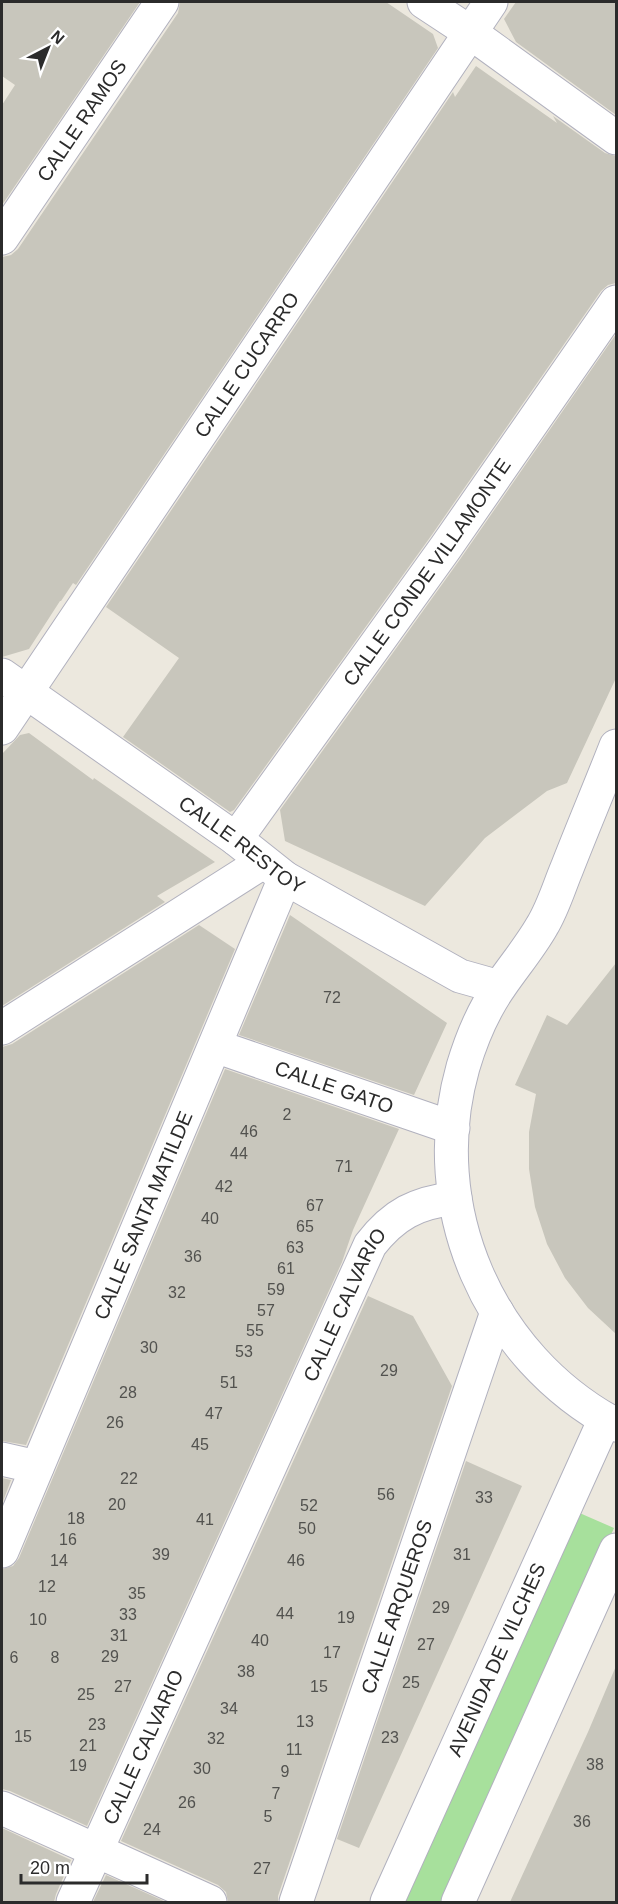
<svg xmlns="http://www.w3.org/2000/svg" width="618" height="1904" viewBox="0 0 618 1904" font-family="Arial,sans-serif">
	<rect width="100%" height="100%" fill="#ece8de"/>
	<path fill="#a7e09c" d="M575,1511L614,1528L446,1902H399Z"/>
	<path fill="#c8c6bc" d="M2,2H140L2,205V105L15,85L2,76Z
		M180,2H386L433,34L438,48L76,585L73,583L61,601H60L29,649L2,657V257L11,255L18,249L178,13Z
		M516,2H616V115L516,42L504,19Z
		M476,66L557,123L553,116L605,153L616,156V283L608,285L601,291L431,536L234,810L230,812L123,737L179,658L106,607L453,92L455,97Z
		M616,334V678L567,783L547,791L485,838L425,906L285,841L280,810L461,558Z
		M29,733L93,780L94,778L215,862L157,896L165,902L2,1006V754L20,735Z
		M290,915L447,1023L414,1095L239,1035Z
		M199,925L235,949L26,1445L2,1441V1047L12,1044Z
		M616,963V1334L588,1308L565,1278L547,1244L535,1207L529,1169V1132L536,1094L515,1085L547,1015L567,1025Z
		M225,1069L399,1129L353,1230L342,1262L87,1826L10,1791L2,1789V1569L13,1566L19,1558Z
		M368,1296L413,1316L452,1386L278,1896V1902H228L226,1892L218,1885L121,1841Z
		M466,1461L522,1486L359,1848L337,1839Z
		M2,1478L11,1480L2,1504Z
		M616,1666V1902H510L588,1732Z
		M2,1828L71,1860L56,1894L54,1902H2Z
		M106,1875L166,1902H93Z"/>
	<g fill="none" stroke-linecap="round" stroke-linejoin="round">
		<defs>
			<g id="minor">
				<path d="M424,2L471,33L616,138"/>
				<path id="s1" d="M2,238L162,2"/>
				<path id="s2" d="M2,675L236,839L285,878L460,976L499,987"/>
				<path id="s3" d="M2,728L491,2"/>
				<path d="M616,746C600,787 583,827 567,868C559,887 553,908 542,926C530,947 514,966 501,985C484,1009 471,1040 463,1067C423,1208 489,1357 616,1425"/>
				<path id="s4" d="M236,839L446,547L616,302"/>
				<path d="M2,1028L263,862"/>
				<path id="s5" d="M215,1046L453,1128"/>
				<path d="M2,1459L37,1467"/>
				<path id="s6" d="M2,1551L285,878"/>
				<path d="M2,1808L210,1902"/>
				<path id="s7" d="M73,1902L370,1245C394,1214 416,1203 455,1198"/>
				<path id="s8" d="M296,1902L497,1312"/>
				<path id="s9" d="M387,1902L605,1419"/>
				<path d="M458,1902L616,1550"/>
			</g>
		</defs>
		<use href="#minor" stroke="#b1b1be" stroke-width="35"/>
		<use href="#minor" stroke="#fff" stroke-width="33"/>
	</g>
	<g text-anchor="middle" dominant-baseline="central" stroke-width="4.5" stroke-linejoin="round" paint-order="stroke">
		<g font-size="16" fill="#52524f">
			<text x="332" y="997">72</text>
			<text x="287" y="1114">2</text>
			<text x="249" y="1131">46</text>
			<text x="239" y="1153">44</text>
			<text x="344" y="1166">71</text>
			<text x="224" y="1186">42</text>
			<text x="315" y="1205">67</text>
			<text x="210" y="1218">40</text>
			<text x="305" y="1226">65</text>
			<text x="295" y="1247">63</text>
			<text x="193" y="1256">36</text>
			<text x="286" y="1268">61</text>
			<text x="276" y="1289">59</text>
			<text x="177" y="1292">32</text>
			<text x="266" y="1310">57</text>
			<text x="255" y="1330">55</text>
			<text x="149" y="1347">30</text>
			<text x="244" y="1351">53</text>
			<text x="389" y="1370">29</text>
			<text x="229" y="1382">51</text>
			<text x="128" y="1392">28</text>
			<text x="214" y="1413">47</text>
			<text x="115" y="1422">26</text>
			<text x="200" y="1444">45</text>
			<text x="129" y="1478">22</text>
			<text x="386" y="1494">56</text>
			<text x="484" y="1497">33</text>
			<text x="117" y="1504">20</text>
			<text x="309" y="1505">52</text>
			<text x="76" y="1518">18</text>
			<text x="205" y="1519">41</text>
			<text x="307" y="1528">50</text>
			<text x="68" y="1539">16</text>
			<text x="161" y="1554">39</text>
			<text x="462" y="1554">31</text>
			<text x="59" y="1560">14</text>
			<text x="296" y="1560">46</text>
			<text x="47" y="1586">12</text>
			<text x="137" y="1593">35</text>
			<text x="441" y="1607">29</text>
			<text x="285" y="1613">44</text>
			<text x="128" y="1614">33</text>
			<text x="346" y="1617">19</text>
			<text x="38" y="1619">10</text>
			<text x="119" y="1635">31</text>
			<text x="260" y="1640">40</text>
			<text x="426" y="1644">27</text>
			<text x="332" y="1652">17</text>
			<text x="110" y="1656">29</text>
			<text x="14" y="1657">6</text>
			<text x="55" y="1657">8</text>
			<text x="246" y="1671">38</text>
			<text x="411" y="1682">25</text>
			<text x="123" y="1686">27</text>
			<text x="319" y="1686">15</text>
			<text x="86" y="1694">25</text>
			<text x="229" y="1708">34</text>
			<text x="305" y="1721">13</text>
			<text x="97" y="1724">23</text>
			<text x="23" y="1736">15</text>
			<text x="390" y="1737">23</text>
			<text x="216" y="1738">32</text>
			<text x="88" y="1745">21</text>
			<text x="294" y="1749">11</text>
			<text x="595" y="1764">38</text>
			<text x="78" y="1765">19</text>
			<text x="202" y="1768">30</text>
			<text x="285" y="1771">9</text>
			<text x="276" y="1793">7</text>
			<text x="187" y="1802">26</text>
			<text x="268" y="1816">5</text>
			<text x="582" y="1821">36</text>
			<text x="152" y="1829">24</text>
			<text x="262" y="1868">27</text>
		</g>
		<g font-size="20" fill="#2b2b2b" stroke="#fff">
			<text stroke="none"><textPath href="#s1" startOffset="142">CALLE RAMOS</textPath></text>
			<text stroke="none"><textPath href="#s3" startOffset="438">CALLE CUCARRO</textPath></text>
			<text stroke="none"><textPath href="#s4" startOffset="328">CALLE CONDE VILLAMONTE</textPath></text>
			<text stroke="none"><textPath href="#s2" startOffset="294">CALLE RESTOY</textPath></text>
			<text stroke="none"><textPath href="#s5" startOffset="126">CALLE GATO</textPath></text>
			<text stroke="none"><textPath href="#s6" startOffset="364">CALLE SANTA MATILDE</textPath></text>
			<text stroke="none"><textPath href="#s7" startOffset="656">CALLE CALVARIO</textPath></text>
			<text stroke="none"><textPath href="#s8" startOffset="312">CALLE ARQUEROS</textPath></text>
			<text stroke="none"><textPath href="#s9" startOffset="266">AVENIDA DE VILCHES</textPath></text>
			<text stroke="none"><textPath href="#s7" startOffset="170">CALLE CALVARIO</textPath></text>
		</g>
	</g>
	<rect width="618" height="1904" fill="none" stroke="#2b2b2b" stroke-width="6"/>
	<g transform="translate(48 48) rotate(42)" stroke="#ffffff" stroke-width="4.5" paint-order="stroke">
	<path d="M0-4.5L10 22L0 15L-10 22Z" fill="#2b2b2b"/>
	<text y="-9" font-size="16" font-weight="bold" text-anchor="middle" fill="#2b2b2b">N</text>
	</g>
	<path d="M21 1874v9h126v-9" fill="none" stroke="#2b2b2b" stroke-width="3"/>
	<text x="30" y="1874" font-size="18" fill="#2b2b2b" stroke="#ffffff" stroke-width="4.5" paint-order="stroke">20 m</text>
</svg>
